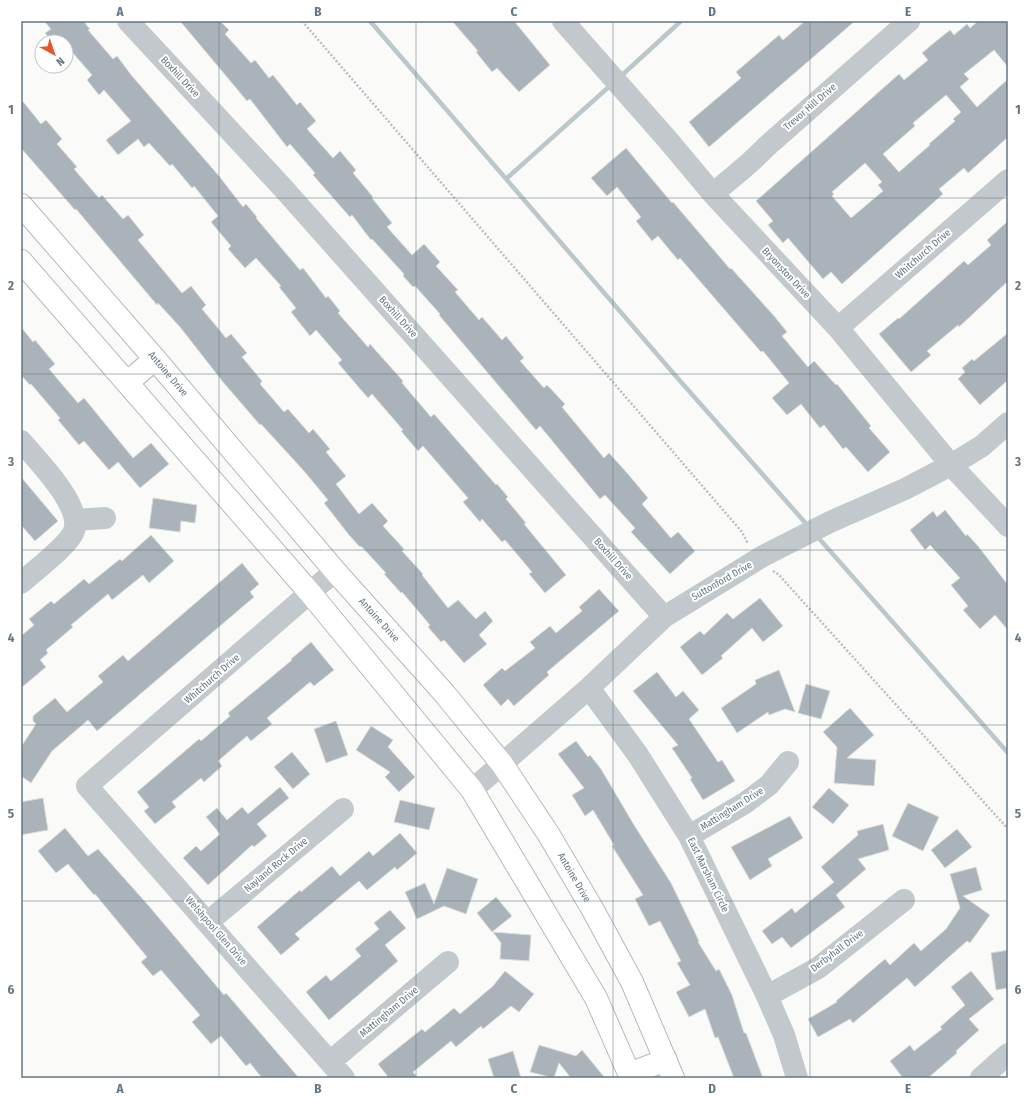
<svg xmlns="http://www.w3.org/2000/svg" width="1029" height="1099" viewBox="0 0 1029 1099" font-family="'Fira Sans Condensed',sans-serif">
	<rect width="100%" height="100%" fill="#fafaf8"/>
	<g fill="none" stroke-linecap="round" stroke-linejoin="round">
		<path stroke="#bbc7cb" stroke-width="4.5" d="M370,21L674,374L809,527
			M620,77L681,21
			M506,179L612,84
			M816,535L1008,753"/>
	</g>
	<path fill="#aab3b9" stroke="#dcdcda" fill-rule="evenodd" d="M44,21H83L90,29L88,30L113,59L117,56L132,76L219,176L243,207L246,204L257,217L256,218L300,270L303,268L326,298L328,296L340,311L338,313L368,347L370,344L403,381L402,383L431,417L434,414L496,485L497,484L508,497L506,499L526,523L524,524L566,575L545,593L529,574L532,572L505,540L502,542L482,519L480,522L463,502L468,498L423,446L418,451L401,431L403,430L372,394L368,398L338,363L342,360L316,330L310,336L291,312L296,308L279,287L281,286L256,258L245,268L228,249L231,246L211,222L218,216L194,186L192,188L172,164L170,166L149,143L144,147L138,139L118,155L106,140L131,121L104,90L99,95L87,80L92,75L66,45V42H52L45,33L51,29Z
		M180,21H220L229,30L225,34L251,63L255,60L269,78L273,75L297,105L300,102L316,121L307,129L333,158L340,151L356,170L353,173L373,197L372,198L392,223L387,227L412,255L424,244L440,262L436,266L458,290L455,292L479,320L482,317L502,340L506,336L524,358L520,361L544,388L547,385L565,404L562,407L604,458L609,453L628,474L648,498L642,504L671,538L678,532L695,551L670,574L631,532L635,528L605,495L600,499L540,426L536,430L439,315L440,314L415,286L413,287L403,276L404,274L372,239L371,240L352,215L350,217L313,175L315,173L290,144L287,147L250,99L247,101Z
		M452,21H514L550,65L519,92L497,68L492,72L476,52L478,51Z
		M805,21H855L709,147L689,122L741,78L736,72L779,35L783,40Z
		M978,21H1008V67L994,50L964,74L969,79L960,87L977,107L1008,79V137L968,173L964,168L939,189L943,194L842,284L831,272L823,279L788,238L783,243L768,225L773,221L756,201L899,74L904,80L928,60L922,53L935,42L950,30L954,35L967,24L970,28ZM946,95L961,112L953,119L955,121L929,144L930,145L899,172L883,154L915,126L913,123ZM865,163L882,182L878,185L883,191L851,218L832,196L834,194L832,192Z
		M21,99L41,124L46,120L62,139L57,144L77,167L74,169L99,198L102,195L123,219L128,215L144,235L138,240L182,293L191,286L206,305L202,309L226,338L231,334L247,353L242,357L262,381L260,384L284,412L288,409L309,433L313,429L330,449L326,452L346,476L336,484L359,514L372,503L388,521L383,526L404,549L402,551L423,574L422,575L448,608L458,600L476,619L485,611L493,621L479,635L487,644L464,663L444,640L441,642L428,627L430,625L402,592L401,593L384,574L386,573L361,546L360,547L349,535L324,503L328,500L304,471L261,424L260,425L223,382L180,327L158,303L157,305L76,209L75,210L21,148Z
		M626,148L672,203L673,202L730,269L731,268L775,317L787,332L782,336L808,367L814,361L836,385L837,384L871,426L869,428L890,452L868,472L846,447L843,449L824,425L820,428L801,404L787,415L772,398L789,383L763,351L761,352L680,258L678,260L658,236L652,241L636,221L641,217L617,187L607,196L591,178Z
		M1008,221V281L959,327L958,325L927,351L931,355L911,372L879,334L898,318L899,319L964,261L968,265L991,245L987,240Z
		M21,327L33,342L35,340L55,364L49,369L78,403L84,398L133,458L151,443L169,464L140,488L118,462L109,470L84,441L79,445L58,420L60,418L31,384L30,385L21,375Z
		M1008,333V380L980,405L958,379L965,372L962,368L972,359L974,361Z
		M21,477L58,521L35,541L21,525Z
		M153,498L197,505L195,523L181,521L180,532L149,528Z
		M945,510L966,536L967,534L978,546L1008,585V630L995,615L980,629L963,610L968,606L951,585L960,578L930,545L925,550L910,530L933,511L937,517Z
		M151,535L174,561L149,583L143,575L112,600L108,594L71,625L73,627L46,650L48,653L40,660L46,667L21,688V636L34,625L29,619L51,601L54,604L84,579L89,584L120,559L122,561Z
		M242,563L259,584L250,592L254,597L97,731L88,720L52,751L31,783L21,776V747L36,724L33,721V716L55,698L67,712L103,682L98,676L123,655L128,661Z
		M599,589L619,611L547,672L549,675L514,706L508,699L501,706L483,685L502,668L505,671L535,648L530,642L550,626L556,633L582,611L579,607Z
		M760,598L783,626L763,642L752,628L721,656L723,658L702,675L680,647L700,631L704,635L727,613L733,619Z
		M311,642L334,670L314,686L310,682L267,718L272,724L251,741L247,736L218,761L222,766L204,782L201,778L172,802L176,807L155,824L144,811L149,807L137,792L199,739L201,741L230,716L228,713L292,660L291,659Z
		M779,670L795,712L785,709L769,715L768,712L737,733L721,708L756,684L755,680Z
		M657,672L676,697L683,691L699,710L689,719L718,762L722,760L735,781L703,800L690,779L692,778L672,748L678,745L633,691Z
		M806,684L830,691L821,719L798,713Z
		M850,708L874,735L847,758L876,760L874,786L834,783L837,747L823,732Z
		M336,721L348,755L326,763L314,729Z
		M371,726L393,740L388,747L415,777L399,792L385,777L390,772L356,750Z
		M576,741L588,757L590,755L601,769L634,825L671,883L699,941L698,942L716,971L719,969L732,995L744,1033H746L763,1078H734L718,1037L715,1038L705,1009L689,1017L676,992L690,985L677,963L681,961L660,921L649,926L635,899L643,895L612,846L614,845L593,810L585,816L572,795L584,788L558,754Z
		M292,752L310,774L293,789L274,767Z
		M280,787L289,798L257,824L267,836L254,847L252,845L208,885L183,858L196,846L201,851L220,834L206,817L217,808L227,820L242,807L248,814Z
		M829,788L849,805L833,824L812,807Z
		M43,798L48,830L21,835V802Z
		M400,800L435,808L429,830L394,822Z
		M908,803L939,817L923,851L892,836Z
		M790,816L803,838L768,859L772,866L750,880L731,847Z
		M883,824L889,850L858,859L866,869L836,895L845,907L791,948L782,937L772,944L762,931L792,908L795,913L834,882L821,867L858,835L857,831Z
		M65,828L88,856L98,849L148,905L224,995L226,993L299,1078H262L250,1063L246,1066L221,1036L211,1044L192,1022L200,1015L161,970L153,976L141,962L147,957L95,894L94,895L68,864L56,873L38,851Z
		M957,829L972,847L945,868L931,850Z
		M400,833L417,853L397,870L395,867L367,890L359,881L295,934L300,939L281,955L257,927L300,890L301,892L332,866L340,876L369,851L373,856Z
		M976,867L982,890L963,896L990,915L970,943L967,941L915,987L907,978L853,1023L850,1019L818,1037L808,1019L837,1002L836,1001L885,959L890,965L914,943L921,951L946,929L960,908L950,874Z
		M447,868L478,879L466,914L444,906L417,919L405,892L425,883L434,904Z
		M496,897L512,916L492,932L477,913Z
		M390,910L406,928L385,945L398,961L329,1020L306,992L326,975L331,981L361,956L355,949L379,929L374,923Z
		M493,932L531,935L529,961L500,959L501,943Z
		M1008,950V988L996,990L991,953Z
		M505,971L534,994L519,1012L511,1006L483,1029L481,1026L456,1047L451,1041L413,1072L418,1078H389L378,1064L422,1029L425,1032L454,1008L460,1014L493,986Z
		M971,971L994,999L969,1019L979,1030L956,1051L957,1053L928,1078H903L890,1061L910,1045L914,1051L942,1029L940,1027L965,1005L951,987Z
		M539,1045L576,1056L582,1050L605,1078H571L559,1063L554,1078L530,1072Z
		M513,1051L521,1078H494L488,1059Z"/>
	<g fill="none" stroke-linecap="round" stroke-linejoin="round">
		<defs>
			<g id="major">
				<path id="s1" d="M21,205L155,359L335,571L444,693L502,764L549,835L593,910L632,982L673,1078"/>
				<path d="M21,261L311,594L472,790L596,998L631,1078"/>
				<path d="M128,382L155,359"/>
				<path d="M629,1074L666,1060"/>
			</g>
		</defs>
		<use href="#major" stroke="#b5babe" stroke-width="24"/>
		<path stroke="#bbbfc2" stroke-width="2.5" stroke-dasharray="2 2" stroke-linecap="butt" d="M302,21L742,532L748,544
			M773,571L779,575L1008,829"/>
		<path stroke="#c3c8cc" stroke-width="22" d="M128,21L283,188L664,617
			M563,21L667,139L713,194L838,328L951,465L1008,526
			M713,194C731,178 750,164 766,147L909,21
			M838,328L1008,180
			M21,441C37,460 83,506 74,531C69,545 33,572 21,583
			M75,520L105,518
			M335,571L87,786L344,1078
			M589,688L638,755L689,836L767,996L784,1035L797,1078
			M472,790L589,688L664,617L763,556L830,522L905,489L951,465L982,446L1008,423
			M689,836L745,803L769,785L788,762
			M208,922L343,809
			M767,996L818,968L904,900
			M330,1062L448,962
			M981,1078L1008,1054"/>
		<use href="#major" stroke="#fff" stroke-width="22"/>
	</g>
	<path fill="none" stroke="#657683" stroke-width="1" stroke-opacity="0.55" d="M219,21V1078M416,21V1078M613,21V1078M810,21V1078M21,198H1008M21,374H1008M21,550H1008M21,725H1008M21,901H1008"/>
	<g text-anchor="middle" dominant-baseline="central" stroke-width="4" stroke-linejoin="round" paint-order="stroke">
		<g font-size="10" fill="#657683" stroke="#fff">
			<text transform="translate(180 77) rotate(47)">Boxhill Drive</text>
			<text transform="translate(810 107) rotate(-41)">Trevor Hill Drive</text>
			<text transform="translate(923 254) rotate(-41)">Whitchurch Drive</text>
			<text transform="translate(786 273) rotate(47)">Bryonston Drive</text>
			<text transform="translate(398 317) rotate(48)">Boxhill Drive</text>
			<text stroke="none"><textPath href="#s1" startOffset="224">Antoine Drive</textPath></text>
			<text transform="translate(613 559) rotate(48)">Boxhill Drive</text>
			<text transform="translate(722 581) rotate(-30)">Suttonford Drive</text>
			<text stroke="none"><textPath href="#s1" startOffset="548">Antoine Drive</textPath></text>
			<text transform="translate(212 679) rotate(-41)">Whitchurch Drive</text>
			<text transform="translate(732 809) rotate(-32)">Mattingham Drive</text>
			<text transform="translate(276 865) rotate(-40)">Nayland Rock Drive</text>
			<text transform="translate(708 875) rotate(64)">East Marsham Circle</text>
			<text stroke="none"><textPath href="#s1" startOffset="872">Antoine Drive</textPath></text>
			<text transform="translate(216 931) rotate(49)">Welshpool Glen Drive</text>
			<text transform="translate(837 951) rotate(-37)">Derbyhall Drive</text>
			<text transform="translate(389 1012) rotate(-40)">Mattingham Drive</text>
		</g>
	</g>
	<rect width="1029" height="1099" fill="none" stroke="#ffffff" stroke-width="44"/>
	<g transform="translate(54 54) rotate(140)"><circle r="19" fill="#ffffff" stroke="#c1c8cd"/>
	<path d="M0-3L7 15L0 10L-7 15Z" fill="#e4572e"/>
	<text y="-6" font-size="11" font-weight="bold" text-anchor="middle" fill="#657683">N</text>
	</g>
	<rect x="22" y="22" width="985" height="1055" fill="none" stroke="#657683" stroke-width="1.5"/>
	<g font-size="13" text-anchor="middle" font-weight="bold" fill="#657683">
		<text x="120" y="16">A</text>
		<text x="318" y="16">B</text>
		<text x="514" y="16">C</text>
		<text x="712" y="16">D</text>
		<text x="908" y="16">E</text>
		<text x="11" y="114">1</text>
		<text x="1018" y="114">1</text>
		<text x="11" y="290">2</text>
		<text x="1018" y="290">2</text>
		<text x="11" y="466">3</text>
		<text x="1018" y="466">3</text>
		<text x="11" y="642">4</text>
		<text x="1018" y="642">4</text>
		<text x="11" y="818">5</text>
		<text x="1018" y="818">5</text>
		<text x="11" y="994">6</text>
		<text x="1018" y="994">6</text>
		<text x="120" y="1093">A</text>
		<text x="318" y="1093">B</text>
		<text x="514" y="1093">C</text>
		<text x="712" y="1093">D</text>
		<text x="908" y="1093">E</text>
	</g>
</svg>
